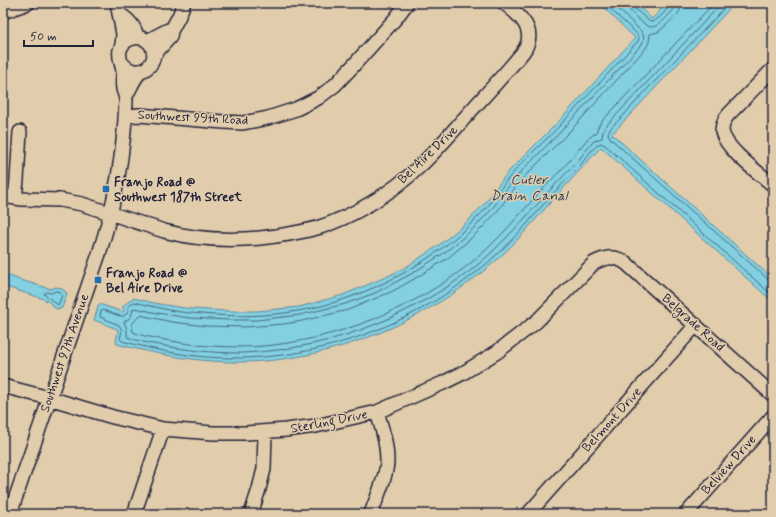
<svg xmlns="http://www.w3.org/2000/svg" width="776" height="517" viewBox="0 0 776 517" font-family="Mynerve,sans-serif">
	<rect width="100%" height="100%" fill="#e1cdac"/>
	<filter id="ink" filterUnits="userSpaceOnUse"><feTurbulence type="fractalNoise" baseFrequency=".025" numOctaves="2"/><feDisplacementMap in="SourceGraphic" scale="8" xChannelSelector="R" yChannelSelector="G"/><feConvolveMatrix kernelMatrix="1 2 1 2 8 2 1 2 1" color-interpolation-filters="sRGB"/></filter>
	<g filter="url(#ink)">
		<path fill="#82d0e1" stroke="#5c8a9f" d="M599,3H635L652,19L667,3H735L612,134L773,279V302L601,147L600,148C583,167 566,185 549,204C529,227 510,250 486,269C416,327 322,364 230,362C192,361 155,354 117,344L116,342L118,330L117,329L94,320L99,304L123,312L124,310L123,308V306L133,298L159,304L191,309L229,311H257L299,307L343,295L386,277L406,267L439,245L459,229L471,218L485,203L508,172L560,120L635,38Z
			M3,273L17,279L51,289L56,287L61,288L67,293L62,308L56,309L49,302L41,298L3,286Z"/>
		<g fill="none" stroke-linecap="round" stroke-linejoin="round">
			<path stroke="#48687d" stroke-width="1" d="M604,3L638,35L639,38L638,41C613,68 589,95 563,122C547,140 527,156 512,174C503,184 496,196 488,206C480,215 471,224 462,232C418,271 356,301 298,311C263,317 227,317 191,313C172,312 153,306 134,302L128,307V312L124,316H120L103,310L101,311L100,317L119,325L122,330L120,339L122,341C158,351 194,358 232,358C323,359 415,324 485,265C499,253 513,239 526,225C533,217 540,208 547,200C558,189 568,178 579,167C584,161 594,145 601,143L605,145L773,296
				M612,3L642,32L644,38L642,44L566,126L515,178L492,209L477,225L465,236L444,253L411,274L390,285L375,293L345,304L300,315L257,320H229L190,318L157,313L135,308L133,309L131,317L124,322L127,329V337C137,341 148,343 159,345C186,350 213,353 240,353C306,351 370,332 427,299C450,286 472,271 491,253C509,236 526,217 543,198C553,186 565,175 576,163C582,156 587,149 593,142L596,140L602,138L603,131L605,127L722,3
				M628,3C628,6 628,7 629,9C632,14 646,27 651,27C658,28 670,14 674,9C675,7 675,6 675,3
				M633,3L634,8L649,21L652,22C658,20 669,9 670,3
				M681,3V8L678,14L663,28L658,32L650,34L649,42L646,48L571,130L520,181L496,213L481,229L469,240L448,258L414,279L393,291L348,310L302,321L284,324L245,327L206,326L172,322L140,315L132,324L133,332C141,336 151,337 160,339C172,341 183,343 196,345C222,347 248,348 274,345C349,336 431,301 487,249C505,232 521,213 538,194C549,182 561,171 571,159C579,150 586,138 596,133L598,127L601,122L714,3
				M729,3C695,41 657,77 623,116C618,122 609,127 608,134L611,139L769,280L773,281
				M56,291L60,292L62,295L59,303L58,305L44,294L46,292L51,293Z"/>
			<defs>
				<path id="minor" d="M117,3L123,34L122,45
					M3,12L28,3
					M119,14C128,19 135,27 137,37
					M147,41L168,30L171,31
					M154,55L170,37L171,31L179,16L184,3
					M773,69L729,114C725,118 722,125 722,131C725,149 759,173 773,185
					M126,96C131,87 134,78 141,71
					M126,116L139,115L224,122L243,123L268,118L296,109L318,98L335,85L353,66L396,18L407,3
					M3,196L22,199L60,200L82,204L164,231C197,240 227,241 260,238C279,236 298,233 317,228C353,217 393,192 420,166C437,150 453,131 469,113C487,93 506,73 523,52C538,31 521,16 504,3
					M15,198L17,180L20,132
					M3,386L49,398L113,417L163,429L213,433H246L286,430L316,426L377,412L443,383L463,373L497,352L536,322L594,263C606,257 614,255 626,263L773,395
					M10,514L99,254C115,204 124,153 126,101C126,95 124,94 123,89C122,84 123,77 123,71C122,64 118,57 120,50C124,36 144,33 151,45C162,64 137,83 121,62
					M134,514L163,429
					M251,514L259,489L264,469L265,432
					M371,514C376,499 387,476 387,461C387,444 382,428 377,412
					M528,514L696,325
					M686,514L773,416"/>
			</defs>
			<use href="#minor" stroke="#22223b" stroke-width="16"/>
			<use href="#minor" stroke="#e1cdac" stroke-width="13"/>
		</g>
	</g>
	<g fill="#1f6fb2" stroke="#e1cdac" stroke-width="1.5">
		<rect x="102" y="185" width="8" height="8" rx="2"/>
		<rect x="94" y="276" width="8" height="8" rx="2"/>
	</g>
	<g text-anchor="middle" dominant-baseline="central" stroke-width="3" stroke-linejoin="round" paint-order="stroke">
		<g font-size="13" fill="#22223b" stroke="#e1cdac">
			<text transform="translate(193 118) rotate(3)">Southwest 99th Road</text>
			<text transform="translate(428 155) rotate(-44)">Bel Aire Drive</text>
			<text transform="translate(693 323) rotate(42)">Belgrade Road</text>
			<text transform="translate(65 353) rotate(-71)">Southwest 97th Avenue</text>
			<text transform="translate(612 420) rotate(-48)">Belmont Drive</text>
			<text transform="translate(329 422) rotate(-11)">Sterling Drive</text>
			<text transform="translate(729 465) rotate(-48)">Belview Drive</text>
		</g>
		<g font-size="13" font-weight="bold" fill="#22223b" stroke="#e1cdac" text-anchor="start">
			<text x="114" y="182">Franjo Road @<tspan x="114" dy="15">Southwest 187th Street</tspan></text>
			<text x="106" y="273">Franjo Road @<tspan x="106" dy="15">Bel Aire Drive</tspan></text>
		</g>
		<g font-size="14" font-style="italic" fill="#303c54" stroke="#e1cdac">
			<text x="529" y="180">Cutler<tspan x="529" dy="16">Drain Canal</tspan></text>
		</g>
	</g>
	<rect width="776" height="517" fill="none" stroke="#e1cdac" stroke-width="16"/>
	<rect x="8" y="8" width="760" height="501" fill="none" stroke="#22223b" stroke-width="1.5" filter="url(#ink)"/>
	<path d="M24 40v6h69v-6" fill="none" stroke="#22223b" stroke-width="2"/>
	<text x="30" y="40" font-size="12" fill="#22223b" stroke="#e1cdac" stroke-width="3" paint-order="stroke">50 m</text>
</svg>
